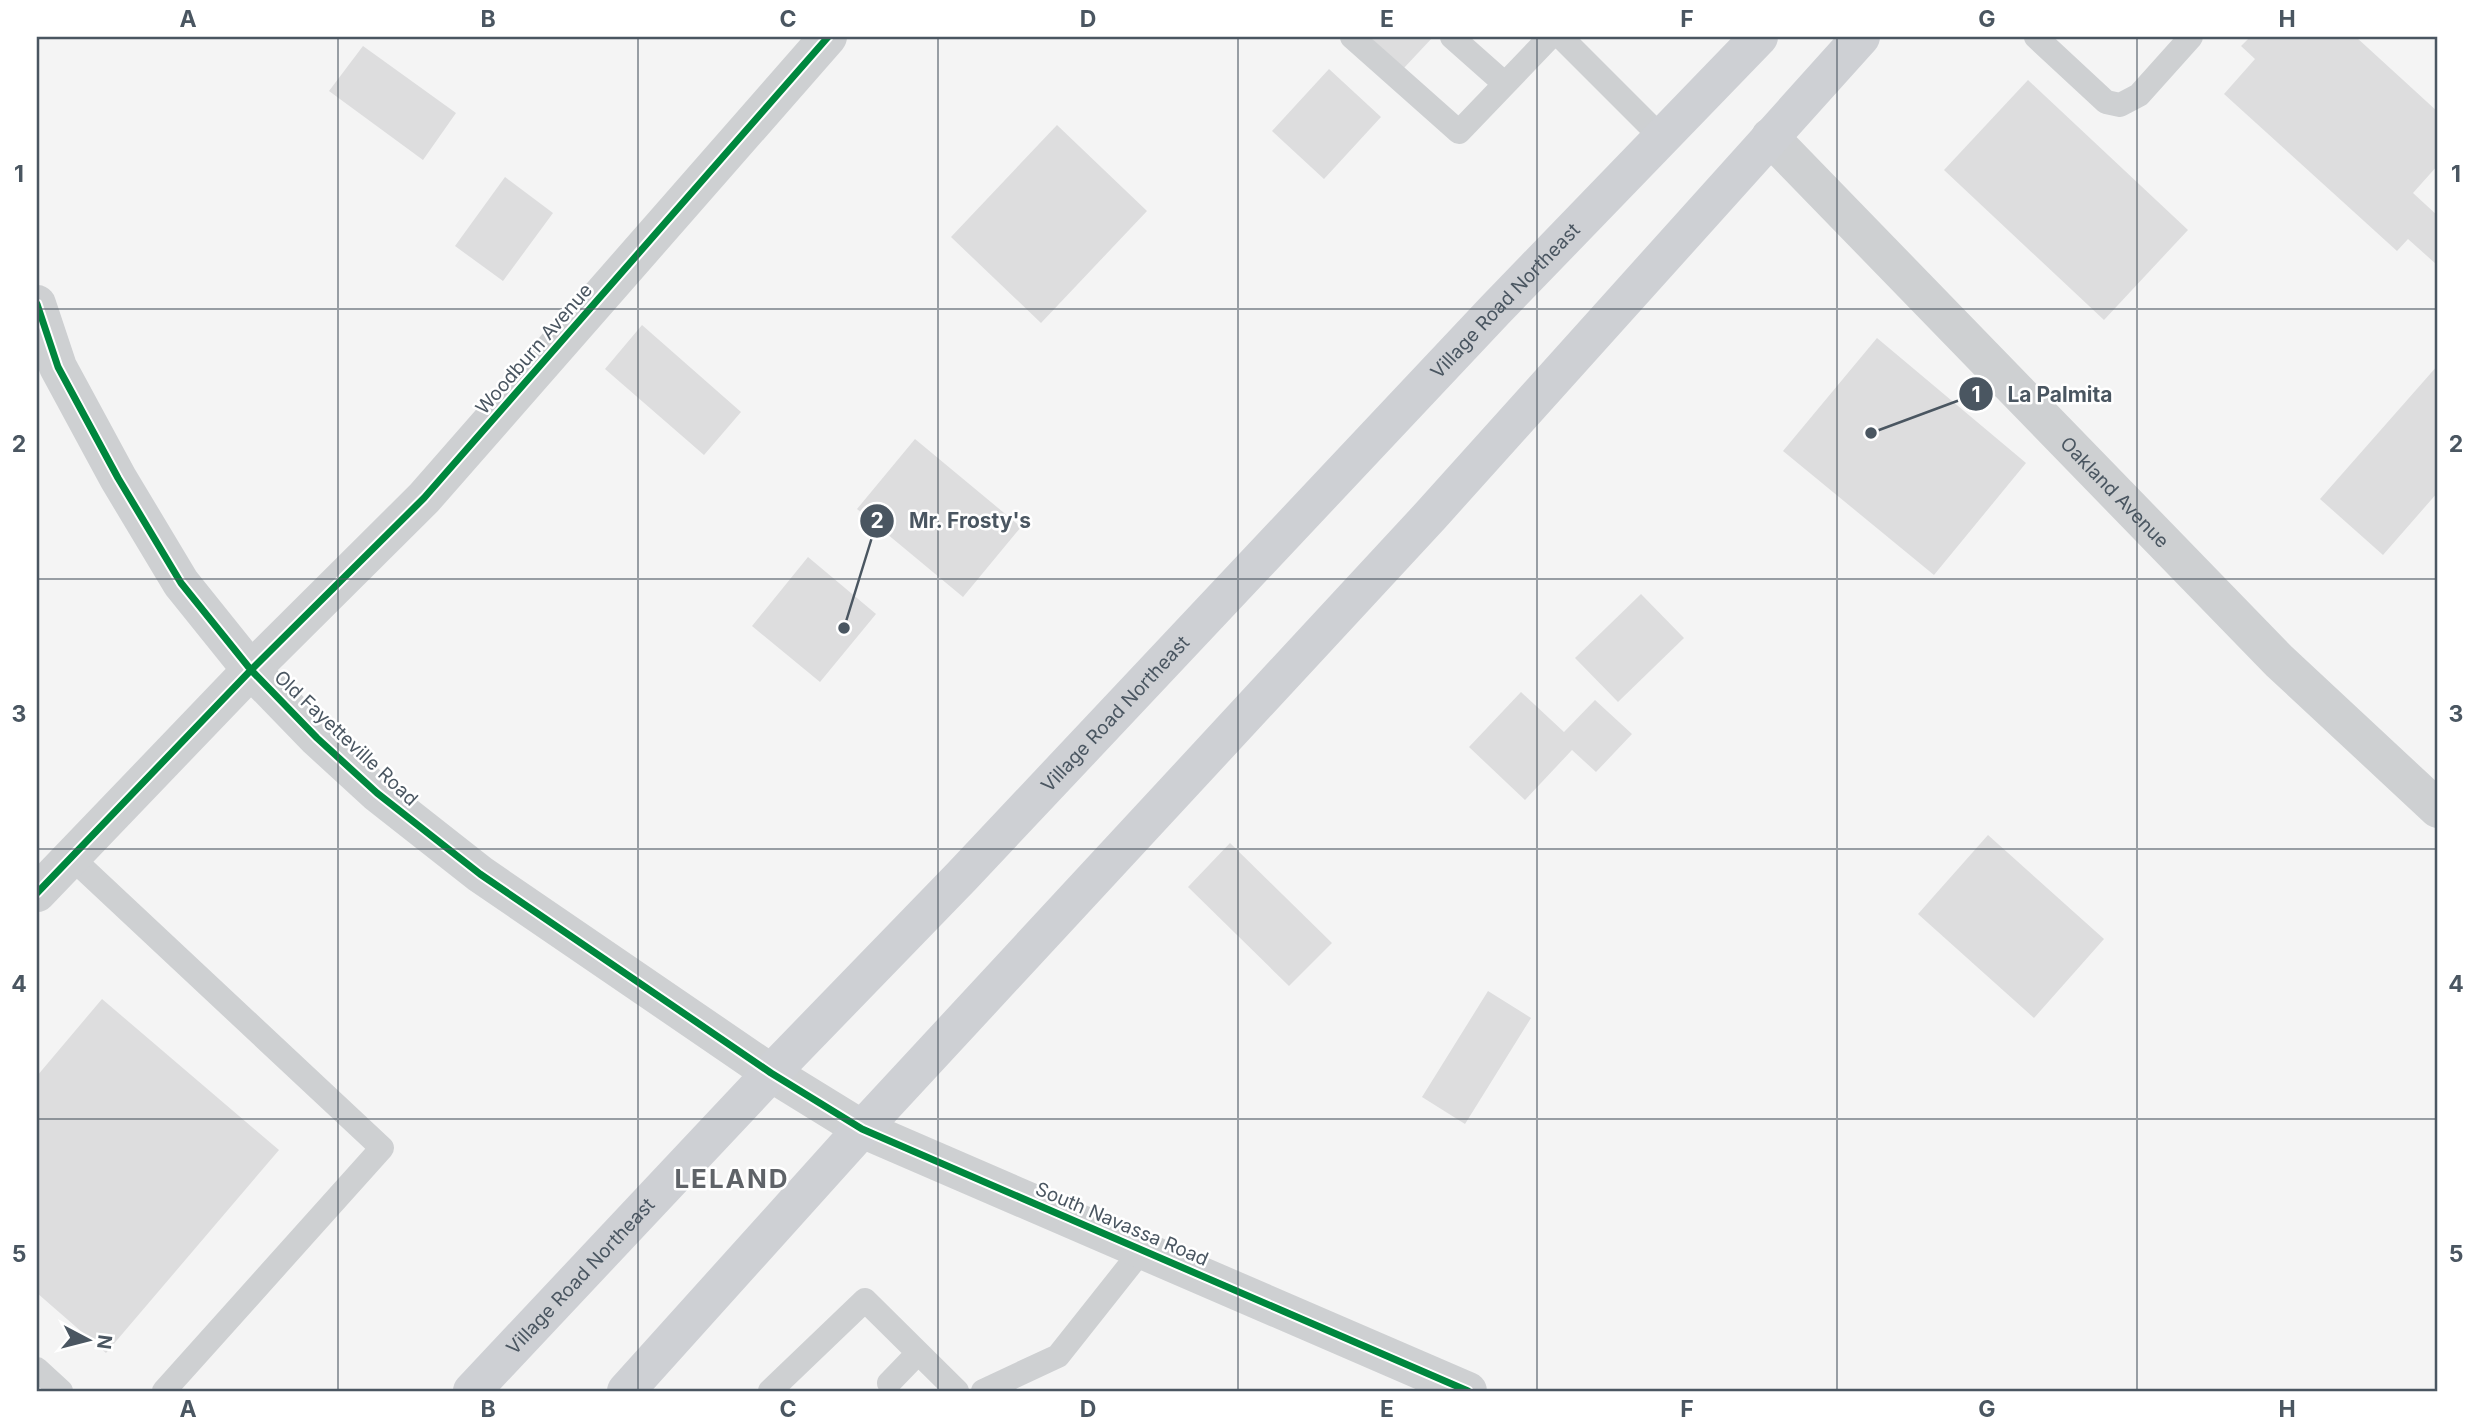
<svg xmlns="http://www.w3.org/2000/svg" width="2475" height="1428" viewBox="0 0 2475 1428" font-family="Inter,sans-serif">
	<rect width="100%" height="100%" fill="#f4f4f4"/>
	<path fill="#ddddde" d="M1370,37H1433L1403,69Z
		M2250,37H2356L2438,112V165L2413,193L2438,216V261L2436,264L2408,239L2397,251L2224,94L2255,59L2241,46Z
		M363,46L456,113L423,160L329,91Z
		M1329,69L1381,117L1324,179L1272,131Z
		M2028,80L2188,230L2104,320L1944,170Z
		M1057,125L1147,211L1041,323L951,237Z
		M505,177L553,213L503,281L455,246Z
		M642,325L741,412L704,455L605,369Z
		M1877,338L2026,463L1934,575L1783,451Z
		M2438,365V492L2383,555L2320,499Z
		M915,439L1021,527L963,597L857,509Z
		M808,557L876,614L820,682L752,626Z
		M1641,594L1684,638L1618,702L1575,658Z
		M1521,692L1564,732L1595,700L1632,734L1596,772L1572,750L1525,800L1469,747Z
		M1988,835L2104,939L2034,1018L1918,914Z
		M1230,843L1332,943L1289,986L1188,887Z
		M1488,991L1531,1018L1465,1124L1422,1097Z
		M102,999L279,1150L106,1353L37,1293V1076Z"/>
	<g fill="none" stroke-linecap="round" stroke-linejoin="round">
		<path stroke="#ced0d2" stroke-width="24" d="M1352,37L1459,132L1550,37
			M1452,37L1505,84
			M1561,37L1661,137
			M2036,37L2106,102L2120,105L2139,95L2191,37
			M71,857L382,1148L164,1391
			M37,1369L61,1391
			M889,1383L918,1353
			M770,1391L865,1300L957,1391
			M983,1391L1058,1356L1142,1250"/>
		<g stroke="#ced0d2" stroke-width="38">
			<path id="s1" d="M1770,137L2279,661L2438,809"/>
			<path d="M37,893L251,670L424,498L828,37"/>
		</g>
		<path stroke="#ced0d2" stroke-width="38" d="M37,304L58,367L118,478L181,583L251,670L317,738L377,793L480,874L771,1073L862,1129L1468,1391"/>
		<g stroke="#ced0d4" stroke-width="38">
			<path id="s2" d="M472,1391L771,1073L962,876L1495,310L1759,37"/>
			<path d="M626,1391L862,1129L1431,515L1861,37"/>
		</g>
		<defs>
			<path id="cycleway" d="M37,304L58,367L118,478L181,583L251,670L317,738L377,793L480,874L771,1073L862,1129L1468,1391
				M37,893L251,670L424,498L828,37"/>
		</defs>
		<use href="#cycleway" stroke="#fff" stroke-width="11"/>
		<use href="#cycleway" stroke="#00873e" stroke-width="7"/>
	</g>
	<path fill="none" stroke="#4a5661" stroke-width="2" stroke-opacity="0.55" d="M338,37V1391M638,37V1391M938,37V1391M1238,37V1391M1537,37V1391M1837,37V1391M2137,37V1391M37,309H2438M37,579H2438M37,849H2438M37,1119H2438"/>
	<g text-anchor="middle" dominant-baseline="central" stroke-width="5" stroke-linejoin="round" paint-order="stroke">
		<g font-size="19" fill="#4a5661" stroke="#fff">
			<text stroke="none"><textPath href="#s2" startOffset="1502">Village Road Northeast</textPath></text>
			<text transform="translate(534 349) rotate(-49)">Woodburn Avenue</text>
			<text stroke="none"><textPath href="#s1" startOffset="495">Oakland Avenue</textPath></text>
			<text stroke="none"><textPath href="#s2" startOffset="934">Village Road Northeast</textPath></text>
			<text transform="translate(346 738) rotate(43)">Old Fayetteville Road</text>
			<text transform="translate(1122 1224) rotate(23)">South Navassa Road</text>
			<text stroke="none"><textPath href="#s2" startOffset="158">Village Road Northeast</textPath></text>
		</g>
		<g font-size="26" font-weight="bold" letter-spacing="2" fill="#5f6368" stroke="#fff">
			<text x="732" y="1178">LELAND</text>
		</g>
	</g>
	<path fill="none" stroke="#4a5661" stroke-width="2.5" d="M1871 433L1976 394M844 628L877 521"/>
	<g fill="#4a5661" stroke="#fff" stroke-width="2.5">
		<circle cx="1871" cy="433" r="7"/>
		<circle cx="844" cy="628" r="7"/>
		<circle cx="1976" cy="394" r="18"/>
		<circle cx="877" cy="521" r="18"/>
	</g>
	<g font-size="21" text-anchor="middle" font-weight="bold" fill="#fff">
		<text x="1976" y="402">1</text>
		<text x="877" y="528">2</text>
	</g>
	<g font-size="21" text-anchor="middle" font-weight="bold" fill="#4a5661" stroke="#fff" stroke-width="5" stroke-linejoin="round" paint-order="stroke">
		<text x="2060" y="402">La Palmita</text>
		<text x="970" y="528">Mr. Frosty's</text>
	</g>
	<rect width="2475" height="1428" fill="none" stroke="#ffffff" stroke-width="77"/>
	<g transform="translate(88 1340) rotate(97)" stroke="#ffffff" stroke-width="5" paint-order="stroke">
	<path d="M0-5L12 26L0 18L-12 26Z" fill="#4a5661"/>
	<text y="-10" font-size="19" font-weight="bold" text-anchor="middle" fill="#4a5661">N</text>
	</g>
	<rect x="38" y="38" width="2398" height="1352" fill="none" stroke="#4a5661" stroke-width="2.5"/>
	<g font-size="23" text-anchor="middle" font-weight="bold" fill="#4a5661">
		<text x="188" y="27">A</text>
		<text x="488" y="27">B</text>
		<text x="788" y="27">C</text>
		<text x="1088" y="27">D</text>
		<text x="1387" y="27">E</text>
		<text x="1687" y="27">F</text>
		<text x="1987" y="27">G</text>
		<text x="2287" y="27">H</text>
		<text x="19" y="182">1</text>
		<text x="2456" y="182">1</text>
		<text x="19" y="452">2</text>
		<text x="2456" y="452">2</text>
		<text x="19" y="722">3</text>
		<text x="2456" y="722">3</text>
		<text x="19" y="992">4</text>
		<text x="2456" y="992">4</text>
		<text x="19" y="1262">5</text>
		<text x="2456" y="1262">5</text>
		<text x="188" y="1417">A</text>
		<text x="488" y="1417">B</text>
		<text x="788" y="1417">C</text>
		<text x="1088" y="1417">D</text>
		<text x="1387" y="1417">E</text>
		<text x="1687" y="1417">F</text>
		<text x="1987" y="1417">G</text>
		<text x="2287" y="1417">H</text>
	</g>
</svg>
